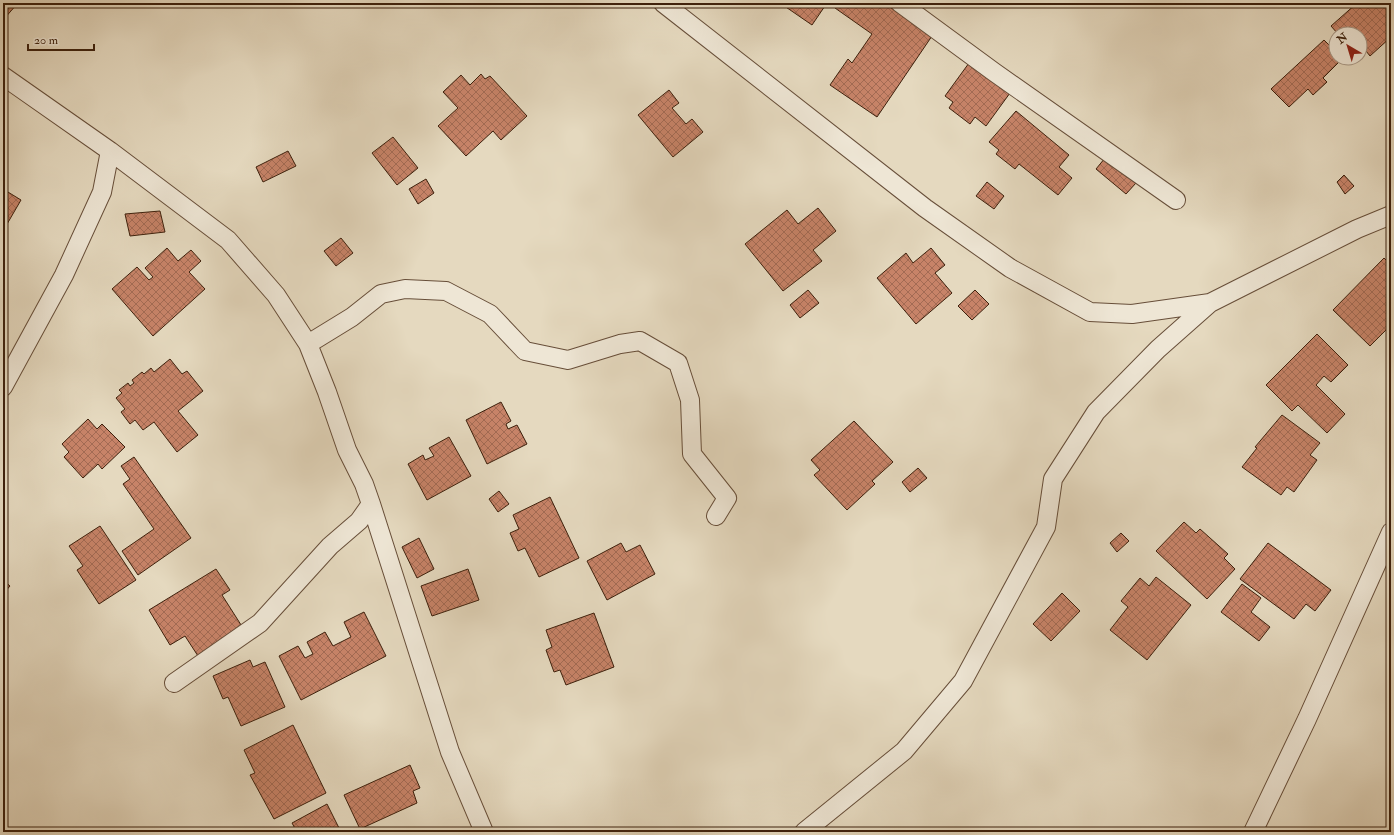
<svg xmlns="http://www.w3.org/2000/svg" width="1394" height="835" viewBox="0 0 1394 835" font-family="'IM FELL Double Pica',serif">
	<defs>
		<pattern id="building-cross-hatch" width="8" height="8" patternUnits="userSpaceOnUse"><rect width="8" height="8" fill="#c78368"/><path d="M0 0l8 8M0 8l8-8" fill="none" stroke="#a36b54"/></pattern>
	</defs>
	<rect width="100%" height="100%" fill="#e5d9bf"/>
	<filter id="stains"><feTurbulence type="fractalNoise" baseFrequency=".005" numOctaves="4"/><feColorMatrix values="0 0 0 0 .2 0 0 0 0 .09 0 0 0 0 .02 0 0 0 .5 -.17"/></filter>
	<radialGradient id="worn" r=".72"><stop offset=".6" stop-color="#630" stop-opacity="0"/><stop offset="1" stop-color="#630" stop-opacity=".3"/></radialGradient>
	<path fill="url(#building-cross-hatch)" stroke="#3d200c" d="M3,3H18L3,20Z
		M780,3H827L812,25Z
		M838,3H884L932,36L877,117L830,85L848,59L852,63L872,34L835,8Z
		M1357,3H1391V37L1370,56L1366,51L1360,56V34H1338L1331,26Z
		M1324,40L1336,52V58L1342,59L1323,78L1327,82L1313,95L1308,89L1289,107L1271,89Z
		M969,63L1010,93L986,126L975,117L970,124L949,108L953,102L945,96Z
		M481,74L485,79L490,76L527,116L501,140L493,131L466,156L438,126L458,108L443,92L461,75L470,85Z
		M669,90L679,103L672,108L686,124L692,119L703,132L673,157L638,115Z
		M1016,111L1069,155L1059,167L1072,178L1058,195L1019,164L1015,169L996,154L999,150L989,142Z
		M393,137L418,168L397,185L372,153Z
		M288,151L296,166L263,182L256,167Z
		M1105,158L1136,183L1126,194L1096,169Z
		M1344,175L1354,186L1345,194L1337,182Z
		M426,179L434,193L418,204L409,189Z
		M987,182L1004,196L994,209L976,196Z
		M3,189L21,200L3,231Z
		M818,208L836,231L813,250L822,261L783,291L745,244L787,210L798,224Z
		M160,211L165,232L130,236L125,214Z
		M341,238L353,253L336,266L324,251Z
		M167,248L178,261L191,250L201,261L189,272L205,289L153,336L112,289L137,267L149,280L153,277L145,268Z
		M931,248L945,265L935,273L952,293L916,324L877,278L906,253L913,263Z
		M1384,258L1391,265V325L1370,346L1333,310Z
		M808,290L819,303L800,318L790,305Z
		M975,290L989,304L972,320L958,306Z
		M1317,334L1348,365L1331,382L1324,376L1316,385L1345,414L1327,433L1298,405L1292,411L1266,385Z
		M170,359L182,374L187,371L203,391L178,411L198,435L177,452L154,422L143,430L135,420L130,424L121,412L125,409L116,398L122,393L119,390L128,383L130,386L134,383L132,380L142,372L144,374L151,368L154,372Z
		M501,402L511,421L506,424L508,429L517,425L527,444L487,464L466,420Z
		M1282,415L1320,443L1310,455L1317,460L1294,492L1287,487L1281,495L1242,467L1257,448L1255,447Z
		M88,419L97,429L102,424L125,447L102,469L98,464L83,478L64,457L69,452L62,444Z
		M854,421L893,462L872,481L875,484L847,510L814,475L820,470L811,460Z
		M449,437L471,476L427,500L408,464L423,455L425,460L434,456L429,448Z
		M134,457L191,538L138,575L122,551L154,529L123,484L130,479L121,466Z
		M918,468L927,478L910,492L902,482Z
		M499,491L509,504L498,512L489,499Z
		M550,497L579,558L539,577L525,548L518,551L510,533L519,529L513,515Z
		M1184,522L1196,533L1200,529L1228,554L1224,558L1235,569L1207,599L1156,551Z
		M100,526L136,580L99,604L77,570L83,566L69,546Z
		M1121,533L1129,541L1117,552L1110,543Z
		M419,538L434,569L417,578L402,547Z
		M621,543L626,552L640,545L655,574L607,600L587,561Z
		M1268,543L1331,590L1315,611L1306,604L1294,619L1240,579Z
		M216,569L230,590L222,595L243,628L198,656L185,636L170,645L149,610Z
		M468,569L479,600L432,616L421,586Z
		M1156,577L1191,605L1147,660L1110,630L1128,607L1121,601L1140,578L1149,586Z
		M3,580L10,586L3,594Z
		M1242,584L1261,598L1251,612L1270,627L1259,641L1221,612Z
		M1062,593L1080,611L1051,641L1033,624Z
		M364,612L386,656L301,700L279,656L298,646L305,658L313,654L307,642L325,632L333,646L351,637L344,622Z
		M594,613L614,667L566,685L560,670L554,672L546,650L552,647L546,630Z
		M250,660L253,667L265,662L285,707L241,726L228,697L223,699L213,676Z
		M293,725L326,793L274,819L250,775L255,773L244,750Z
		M410,765L420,788L413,791L417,803L360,829L344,795Z
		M327,804L341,832H297L292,823Z"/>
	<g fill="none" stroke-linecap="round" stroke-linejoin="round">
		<defs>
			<path id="street" d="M663,3L925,208L1010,268L1090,312L1132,314L1210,303L1357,229L1391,215
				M900,3L994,72L1176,200
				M3,76L110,151L228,240L276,295L308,344L327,392L347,450L364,484L371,504L450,752L484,832
				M308,344L352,317L381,294L405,289L446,291L490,314L525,351L568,360L620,344L640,341L678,363L690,400L692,454L727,498L716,516
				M3,387L64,275L102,192L110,151
				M174,683L260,623L330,546L359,521L371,504
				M804,832L904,751L963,681L1046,527L1053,479L1096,412L1158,349L1210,303
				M1253,832L1307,719L1391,532"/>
		</defs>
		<use href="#street" stroke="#674e39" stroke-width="20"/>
		<use href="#street" stroke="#eee6d5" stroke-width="18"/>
	</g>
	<rect width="1394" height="835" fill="none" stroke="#e5d9bf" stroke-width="16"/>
	<rect x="4" y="4" width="1386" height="827" fill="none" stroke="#3d200c" stroke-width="2"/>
	<rect x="8" y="8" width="1378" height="819" fill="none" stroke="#3d200c"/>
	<g transform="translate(1348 46) rotate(322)"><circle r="19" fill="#eee6d5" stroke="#a79785"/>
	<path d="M0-3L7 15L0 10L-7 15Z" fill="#8f2418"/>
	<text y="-6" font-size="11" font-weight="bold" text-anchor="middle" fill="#3d200c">N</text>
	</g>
	<path d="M28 44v6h66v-6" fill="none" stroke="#3d200c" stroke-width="2"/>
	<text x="34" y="44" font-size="12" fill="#3d200c" stroke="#eee6d5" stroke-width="3" paint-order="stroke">20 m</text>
	<rect width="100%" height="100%" filter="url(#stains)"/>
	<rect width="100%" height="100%" fill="url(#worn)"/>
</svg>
